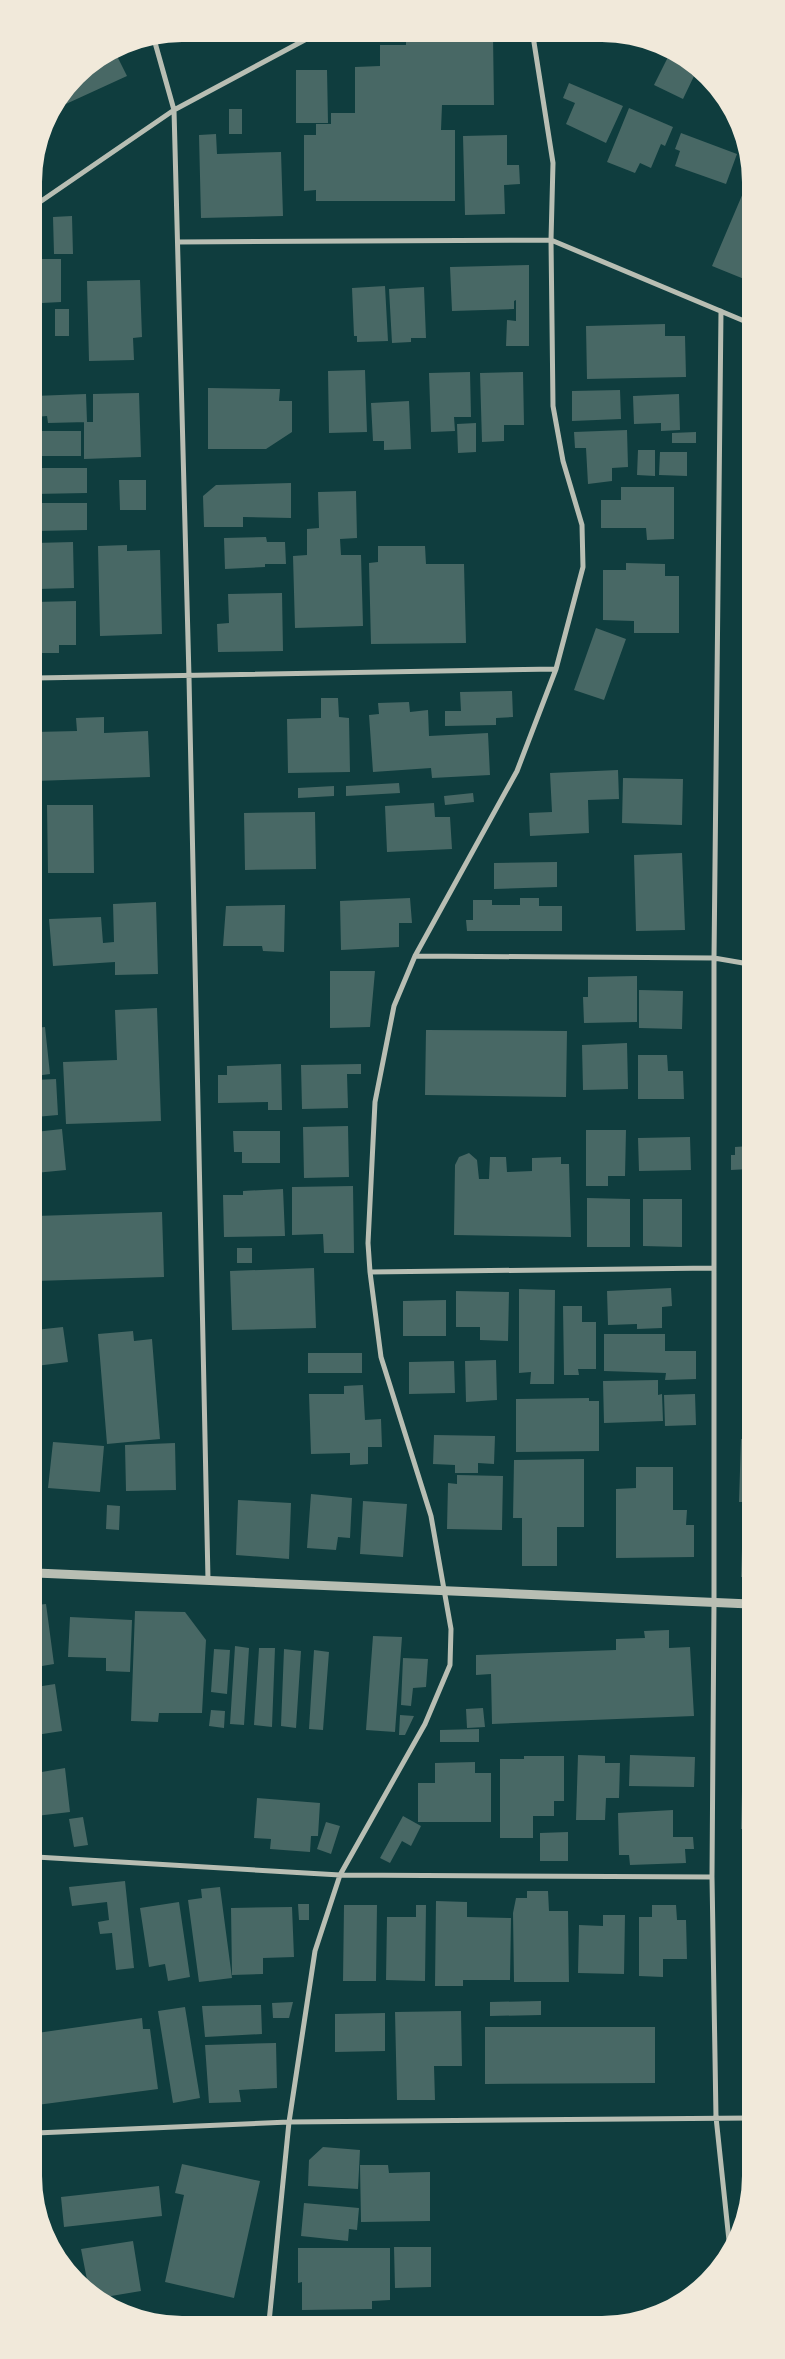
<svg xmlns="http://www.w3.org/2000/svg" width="785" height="2359" viewBox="0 0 785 2359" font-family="'Golos Text',sans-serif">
	<rect width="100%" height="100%" fill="#0f3d3e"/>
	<path fill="#486865" d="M242,34H259V37L244,41Z
		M406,35L493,36L494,105H442L441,130H455V201H316V190L304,191V135H316V124H331V113H355V67L380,66V45H406Z
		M671,51L708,78L712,83L695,74L683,99L654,85Z
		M115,52L127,76L55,109L84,71Z
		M296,70H327L328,123H296Z
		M569,83L623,106L606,143L566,124L575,103L563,98Z
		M629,108L673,127L665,146L661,144L651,168L640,163L635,173L607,162Z
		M229,109H242V134H229Z
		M681,133L737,154L726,184L675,166L680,151L675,149Z
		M216,134L217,154L281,152L283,216L201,218L199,135Z
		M507,135V165H519L520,184L504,185L505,214L465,215L463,136Z
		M743,193L748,195L749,281L712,266Z
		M72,216L73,254H54L53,217Z
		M34,250H41V259H61V302L42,303V312H34Z
		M529,265V346H506L507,320L516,321V300L514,301V309L452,311L450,267Z
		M140,280L142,337L133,338L134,360L89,361L87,281Z
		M385,286L388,341L357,342V336H354L352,288Z
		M424,287L426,338H411V342L392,343L389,289Z
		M55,309H69V336H55Z
		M665,324V336H685L686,377L587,379L586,326Z
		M365,370L367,432L329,433L328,371Z
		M470,372L471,417H454L455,431L431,432L429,373Z
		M523,372L524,425H504V441L482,442L480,373Z
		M208,388L280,389L279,401H292V432L266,449H208Z
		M620,390L621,419L572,421V391Z
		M139,393L141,457L84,459V422H93V394Z
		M86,394L87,422L48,423L47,416L34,417V396Z
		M679,394L680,430L661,431V423L634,424L633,396Z
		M409,401L411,449L384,450V441H373L371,403Z
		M476,423V452L458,453L457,424Z
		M627,430L628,467L612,468V481L588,484L586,448H575L574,432Z
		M34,431H81V456H34Z
		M696,432V443H672V433Z
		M638,450H655V476L637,475Z
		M660,452H687V476L659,475Z
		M34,468H87V493L34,494Z
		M119,480H146V510H120Z
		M291,483V518L243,517V527H204L203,496L216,485Z
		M621,487H674V539L647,540L646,528H601V500H621Z
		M356,491L357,538L340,539L341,555H361L363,626L295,628L293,556L307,555V529L319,528L318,492Z
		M34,503H87V530L35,531Z
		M266,537L267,542H285L286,564H265V567L225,569L224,538Z
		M73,542L74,588L38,589L37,577H35V543Z
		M127,545V551L160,550L162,634L100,636L98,546Z
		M378,546H425L426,564H464L466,643L371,644L369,563L378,562Z
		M626,563L665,564V576H679V633H634V621L603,620V570H626Z
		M282,593L283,651L218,652L217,624L229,623L228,594Z
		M76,601V645H59V653H35V602Z
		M596,628L626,639L604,700L574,690Z
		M512,691L513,717L496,718V725L445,726V711H461L460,692Z
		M321,698H338L339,717L349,718L350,772L288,773L287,719L321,718Z
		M409,702L410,712L428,710L429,736L488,733L490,775L432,778L431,768L373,772L369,715L379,714L378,703Z
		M104,717V733L148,731L150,777L35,781V732L77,731L76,718Z
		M618,770L619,799L588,800L589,833L530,836L529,813L552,812L550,773Z
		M623,778L683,779L682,825L622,823Z
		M399,783L400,793L346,796V786Z
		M334,786V796L298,798V788Z
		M473,793L474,802L445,805L444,796Z
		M434,803L435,817H450L452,849L387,852L385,806Z
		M47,805H93L94,873H48Z
		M315,812L316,869L245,870L244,813Z
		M744,839H749V872L744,873Z
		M682,853L685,930L636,931L634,855Z
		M557,862V887L494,889V863Z
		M410,898L412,923H399V947L341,950L340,901Z
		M520,898H539V906H562V931H467L466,920H473V900H492V905H520Z
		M156,902L158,974L115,975V962L53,966L49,919L101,917L103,943L114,942L113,904Z
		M285,905L284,952L263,951L262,946H223L226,906Z
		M330,971H375L370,1027L330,1028Z
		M637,976V1022L584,1023L583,997H588V977Z
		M639,990L683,991L682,1029L639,1028Z
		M157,1008L161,1121L66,1124L63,1062L117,1060L115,1010Z
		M744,1021H750V1053H744Z
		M45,1027L50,1074L35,1076V1028Z
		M426,1030L567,1031L566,1097L425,1095Z
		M627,1043L628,1089L583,1090L582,1045Z
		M638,1055H667L668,1071H683L684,1099H638Z
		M281,1064L282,1110H268V1102L218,1103V1075H227V1066Z
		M361,1064V1074H347L348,1108L302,1109L301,1065Z
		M56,1079L58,1115L35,1117V1080Z
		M348,1126L349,1177L304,1178L303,1127Z
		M62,1129L66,1170L35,1173V1132Z
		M586,1130H626L625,1176H608V1186H586Z
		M233,1131H280V1163H242V1152H234Z
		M690,1137L691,1170L639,1171L638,1138Z
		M750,1146V1169L731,1170V1155H735V1147Z
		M469,1153L477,1160L479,1179H489L490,1157H506L507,1172L532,1171V1158L561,1157V1164H569L571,1237L454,1235L455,1165L459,1157Z
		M353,1186L354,1253H324L323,1234L292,1235V1187Z
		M283,1189L285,1236L224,1237L223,1195H243V1191Z
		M587,1198L630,1199V1247H587Z
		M643,1199H682V1247L643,1246Z
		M162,1212L164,1277L35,1281V1216Z
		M237,1248H252V1263H237Z
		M314,1268L316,1328L232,1330L230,1271Z
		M671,1288L672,1306L662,1307V1328L637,1329V1324L608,1325L607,1291Z
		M519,1289L555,1290L554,1384H530L531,1372L519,1373Z
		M456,1291L509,1292L508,1341L480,1340V1327H456Z
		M446,1300V1336H403V1301Z
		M563,1306H582V1322H596V1369H578L579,1375H564Z
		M63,1327L68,1362L36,1366L35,1330Z
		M133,1331L134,1341L152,1339L160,1439L107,1444L98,1334Z
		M604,1334H665V1351H696V1379L665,1380L666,1373L604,1371Z
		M308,1353H362V1373H308Z
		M745,1354H750V1370H744Z
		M496,1360L497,1400L466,1402L465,1361Z
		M454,1361L455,1393L409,1394V1362Z
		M658,1380V1395L662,1394L663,1421L604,1423L603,1381Z
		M363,1385L365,1420L381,1419L382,1447H368V1464L350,1465V1453L311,1454L309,1394H344V1386Z
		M695,1394L696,1425L665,1426L664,1395Z
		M589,1398V1401H599V1451L516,1452V1399Z
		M434,1435L495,1436L494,1464L478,1463V1473H455V1465L433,1464Z
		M741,1439L750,1440V1502H739Z
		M53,1442L104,1446L100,1492L48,1488Z
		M175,1443L176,1490L126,1491L125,1445Z
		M584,1459V1527H557V1566H522V1518H513L514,1460Z
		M636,1467H673V1510H687L686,1525H694V1557L616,1558V1489L636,1488Z
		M457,1475L503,1476L502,1530L447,1529L448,1483L457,1484Z
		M36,1487H41L38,1533H36Z
		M311,1494L352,1498L350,1538L338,1537L336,1550L307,1548Z
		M238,1500L291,1503L289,1559L236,1555Z
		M363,1501L407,1504L403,1557L360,1554Z
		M107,1505L120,1506L119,1530L106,1529Z
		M742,1548H750V1577H741Z
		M46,1604L54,1664L36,1667V1605Z
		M135,1611L185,1612L206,1640L202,1713H159L158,1722L131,1721Z
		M70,1617L132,1620L130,1672L106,1671V1658L68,1657Z
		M669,1630V1648L690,1647L694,1716L492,1724L491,1674L476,1675V1655L616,1650V1639L645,1638L644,1631Z
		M373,1636L402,1637L395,1732L366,1730Z
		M235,1646L249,1648L244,1725L230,1724Z
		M259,1648H275L272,1727L254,1725Z
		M214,1649L230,1650L227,1694L211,1692Z
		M284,1649L301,1651L296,1728L281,1726Z
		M314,1650L329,1652L323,1730L309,1729Z
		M403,1658L428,1659L426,1687L413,1688L411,1706L401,1705Z
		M55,1684L62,1731L36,1735V1687Z
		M483,1708L485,1727L467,1728L466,1709Z
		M211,1710L225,1711L224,1728L209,1726Z
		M400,1715L414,1716L405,1735H399Z
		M479,1729V1742H440V1730Z
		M578,1755L605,1756V1763H620L619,1798H606L605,1820H576Z
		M630,1755L695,1757L694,1787L629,1786Z
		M524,1756H564V1801H554V1816H533V1838H500V1759H524Z
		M475,1762V1773H491V1822H418V1783H435V1763Z
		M65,1768L70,1812L36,1816V1773Z
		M742,1791H750L751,1829H741Z
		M257,1798L320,1803L318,1836H311L310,1852L270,1849L271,1839L254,1838Z
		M673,1810V1837H693L694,1849H685L686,1863L630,1865L629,1855H619L618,1813Z
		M403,1816L421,1826L411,1846L402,1841L390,1863L380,1858Z
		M83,1817L88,1845L74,1847L69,1819Z
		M326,1822L340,1826L331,1854L317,1849Z
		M568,1832V1861H540V1833Z
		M125,1881L134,1968L116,1970L112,1933L100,1934L98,1922L109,1920L107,1902L72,1906L69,1887Z
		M220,1887L232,1978L199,1982L188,1900L202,1898L201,1889Z
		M527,1891H548L549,1911H568L569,1982H514L513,1913L516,1898H527Z
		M743,1899L751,1900V1941H742Z
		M436,1901L467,1902V1917L511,1918L510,1980H463V1986H435Z
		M179,1902L190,1977L168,1981L165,1964L149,1967L140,1908Z
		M298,1904H309V1920H299Z
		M344,1905H377L376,1981H343Z
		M416,1905H426L425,1981L386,1980L387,1917H416Z
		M652,1905H676L677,1920H686L687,1959H663V1977L639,1976V1917H652Z
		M292,1907L294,1957L263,1958V1974L232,1975L231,1908Z
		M603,1915H625L624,1974L578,1973L579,1925L603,1926Z
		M541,2001V2015L490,2016V2002Z
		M293,2002L289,2018H273L272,2003Z
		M261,2005L262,2034L205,2037L202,2006Z
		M185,2007L200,2098L173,2103L158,2011Z
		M461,2011L462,2066H434L435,2100H397L395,2012Z
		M385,2013V2051L335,2052V2014Z
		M142,2018L143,2029H150L158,2089L37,2105V2033Z
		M485,2027H655V2083L485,2084Z
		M276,2043L277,2088L239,2090L241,2102L209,2103L205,2045Z
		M751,2146V2176H750L746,2147Z
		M323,2147L360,2150L358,2189L308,2186L309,2160Z
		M182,2164L260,2181L234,2298L165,2282L184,2195L175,2193Z
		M360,2165H388L389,2173L430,2172V2221L361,2222Z
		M159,2186L162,2216L64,2227L61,2197Z
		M304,2203L359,2208L357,2230L349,2229L348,2241L301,2236Z
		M133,2241L141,2291L99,2298L89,2290L81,2249Z
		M394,2247H431V2287L395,2288Z
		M298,2248H390V2300L372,2301V2309L302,2310V2282L298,2283Z"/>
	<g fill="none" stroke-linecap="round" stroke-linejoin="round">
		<path stroke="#b8beb3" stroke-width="5" d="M154,39L174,110L189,677L208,1580
			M34,206L174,110L314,35
			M178,242L551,240L749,323
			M721,311L714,958V1602L712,1877L716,2117L730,2250
			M35,678L556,669
			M415,956L714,958L749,964
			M370,1272L714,1268
			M36,1857L340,1875L712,1877
			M36,2133L289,2122L751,2118
			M269,2322L289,2122L315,1951L340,1875L425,1724L450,1665L451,1629L431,1516L381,1357L370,1272L368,1243L375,1102L394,1006L415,956L517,771L556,669L583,567L582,525L563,461L553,406L551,240L553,163L533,36"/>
		<path stroke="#b8beb3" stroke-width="9" d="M36,1573L750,1604"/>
	</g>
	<path d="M0 0H785V2359H0ZM182 42H602A140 140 0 0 1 742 182V2176A140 140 0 0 1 602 2316H182A140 140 0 0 1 42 2176V182A140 140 0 0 1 182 42Z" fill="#f1e9da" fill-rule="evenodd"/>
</svg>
